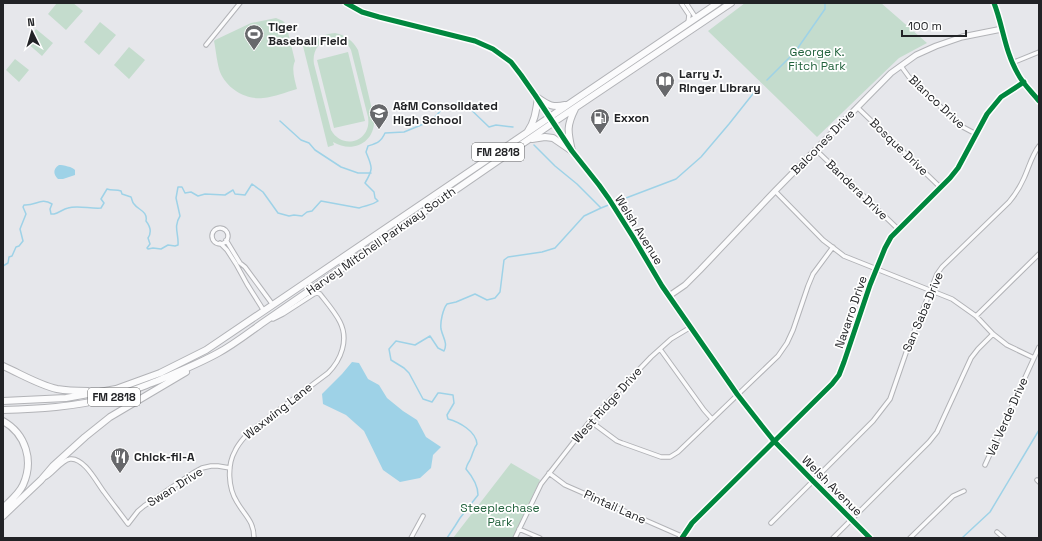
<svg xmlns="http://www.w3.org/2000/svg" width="1042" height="541" viewBox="0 0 1042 541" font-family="'Space Grotesk',sans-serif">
	<rect width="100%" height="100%" fill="#e6e7eb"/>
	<path fill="#c4dccd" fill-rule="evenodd" d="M57,3H73L83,11L66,30L48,14Z
		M745,3H881L927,43L899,58L817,137L708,31Z
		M276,18L283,21L286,24L295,61C291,69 295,81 297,89C286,92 275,97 263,98C246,100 227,89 220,72C217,63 216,51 214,41L215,40L251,23Z
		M100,22L116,35L99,55L84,42Z
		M36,29L53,43L42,56L26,42Z
		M335,33C346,35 353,41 358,50L374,118C376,142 353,154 333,142L334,145L328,147L303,46L309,44L310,48C316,38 324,34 335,33ZM330,39C340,38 347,42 351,50L368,117C372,141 343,151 331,130L314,64C312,52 318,42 330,39Z
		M129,47L145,60L129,79L114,65Z
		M348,52L365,121L334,128L317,60Z
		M15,59L29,70L19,82L6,70Z
		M511,463L540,480L513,538H453Z"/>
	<path fill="#9ed2e7" d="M59,165C63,165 73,167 75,170V175L63,179H58C53,174 53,169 59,165Z
		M352,362L359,363L368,379L379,385L387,398L403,411L417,420L426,437L441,447L433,455L431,468L420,478L400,482L383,470L364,431L346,415L323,404L322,394L342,374Z"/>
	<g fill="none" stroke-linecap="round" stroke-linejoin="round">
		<path stroke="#9ed2e7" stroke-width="1.5" d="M767,80L795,52L825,9V3
			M280,121L301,140L309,143L315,150L341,167L358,173H371
			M534,145L555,166L577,184L601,208
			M3,266L8,263L9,257L12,256L16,247L19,246L23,241L20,229L26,214L23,207L24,205C36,206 41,197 52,204L50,209L51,214H54C59,213 63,209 68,208C77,205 91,209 101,208L104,203L101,199L107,189C112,191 116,189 121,191L122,194L131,197C132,199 132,202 134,204C138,210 148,211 146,221C150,226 152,232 148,238L150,244L147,248L148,249L153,248L161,249L168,245L175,246L178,245C179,234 173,227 180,216L176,198L178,187H182L185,193L191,192L198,196L205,194L225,195L233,190L235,194L245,195L252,184L263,192L278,213L289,216L294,215L302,216L307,212L312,211L321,201L359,208C366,205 371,206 378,201L375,198L374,192L365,183C374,168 372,167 366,152L368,146C377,143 381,142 385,133L404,132L431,121L447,104L453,105L460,101L463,102L489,127L496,125L513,127
			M447,538L455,526L460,518L478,495C478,485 472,476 466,469C467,464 468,464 470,460C473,454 473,449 477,444C476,431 459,422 448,419L447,415L454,403L453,395L440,393H438L432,402L423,399L409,373L404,368L391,360L389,349L396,341L415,345L430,336L438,348L444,351C448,343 443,338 441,329C440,322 443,309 447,304L456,302L475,294L487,300L495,298L500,292L504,260L508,257L542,252L555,248L584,216L601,208L626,198L676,179L701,157L729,124L752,95L760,87
			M962,538L990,512L1039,430"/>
		<defs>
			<path id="street" d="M681,3L689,15L688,23
				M686,3L696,18
				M206,45L240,3
				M1012,63L1039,52
				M901,66L909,77L961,126L976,134
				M857,107L941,188
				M816,150L898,229
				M775,191L823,240L844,256L952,299L976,316L993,334L1007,345L1034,358
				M212 236a8 8 0 1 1 16 0a8 8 0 1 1-16 0Z
				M226,240L240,263L245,267L273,305
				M220,243L227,250L236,264L247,284L264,311
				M976,316L1039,254
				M273,319L283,314L314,294L317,293L320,294
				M660,349L704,410L712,419
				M590,421L617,441L622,443L661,457H670L678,452L778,356L787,343L793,330L808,286L813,274L833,247
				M985,465L1039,347
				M549,473L565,485L686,538
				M46,477C53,473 62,460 70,459C84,457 97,483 104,492C112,503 120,513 128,524L138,511L144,506L193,473L202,468L211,466H218L230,468
				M1037,480L1039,482
				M771,523L873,421L890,399L908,347L937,274L942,267L1009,202C1015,195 1020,187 1024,178C1029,167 1032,155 1039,146
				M519,529L540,538
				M997,532L1004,538
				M254,538C254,521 245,516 237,502C228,488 227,465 235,451C238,444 243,439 248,433L328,373C341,360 349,340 340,322C335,312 327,303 320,294
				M411,538L423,516
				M515,538L541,484L590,421L651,357L671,339L691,327
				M682,538L692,523L832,384L839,375L844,362L870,285L885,248L891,237L950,178L958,168L987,114L1001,97L1024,82
				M833,538L929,442L937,432L971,358L978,349L993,334
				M910,538L953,496L964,491"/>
			<path id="secondary" d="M346,3L362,12L379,17L475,41L493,49L511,62L521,75L535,95L572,151L599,185L609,199L633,237L662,286L737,394L762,426L774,441L813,481L870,538
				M994,3C1003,26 1005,52 1018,74C1023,84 1032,92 1039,101
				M669,296L685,285L700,270L775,191L891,73L916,55L936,46L962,37L1002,29"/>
			<path id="highway" d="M528,131C535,121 536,110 538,98C548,105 553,108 565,105
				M532,139L545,137L553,138L572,151
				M572,151C568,132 566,127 575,109
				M3,366C21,374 39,385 57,389C68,391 78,391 88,391
				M3,401L66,398L116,389L160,373L206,350L305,283L718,3
				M3,410C38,409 74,407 108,398C125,394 141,387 157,381C178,372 198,364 218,353C233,345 247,334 261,324L554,122L731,3
				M3,421C26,434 34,461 23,485C19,494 10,501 3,508
				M3,516L41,480L53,466L85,437L110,417L186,372"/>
		</defs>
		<use href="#street" stroke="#b2b3b7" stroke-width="5.5"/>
		<use href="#secondary" stroke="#b2b3b7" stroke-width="7"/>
		<use href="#highway" stroke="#b2b3b7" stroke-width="8"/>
		<use href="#street" stroke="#fbfbfc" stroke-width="3.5"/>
		<use href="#secondary" stroke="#fbfbfc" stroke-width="5"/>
		<use href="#highway" stroke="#fbfbfc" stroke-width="6"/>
		<defs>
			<path id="cycleway" d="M346,3L362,12L379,17L475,41L493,49L511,62L521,75L535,95L572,151L599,185L609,199L633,237L662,286L737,394L762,426L774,441L813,481L870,538
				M994,3C1003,26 1005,52 1018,74C1023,84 1032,92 1039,101
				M682,538L692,523L832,384L839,375L844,362L870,285L885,248L891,237L950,178L958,168L987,114L1001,97L1024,82"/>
		</defs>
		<use href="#cycleway" stroke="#fff" stroke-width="8"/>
		<use href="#cycleway" stroke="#00873e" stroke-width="5"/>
	</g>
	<defs>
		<symbol id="stadium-pin" viewBox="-11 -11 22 30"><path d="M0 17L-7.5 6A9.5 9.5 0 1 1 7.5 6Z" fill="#67686b" stroke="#fff"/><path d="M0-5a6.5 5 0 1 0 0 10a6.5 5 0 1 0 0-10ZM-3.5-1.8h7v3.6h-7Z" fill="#fff"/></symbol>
		<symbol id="library-pin" viewBox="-11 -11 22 30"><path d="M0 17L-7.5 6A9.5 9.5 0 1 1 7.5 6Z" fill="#67686b" stroke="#fff"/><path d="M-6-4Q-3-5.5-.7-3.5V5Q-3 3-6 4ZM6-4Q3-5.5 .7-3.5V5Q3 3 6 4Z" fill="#fff"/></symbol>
		<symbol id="school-pin" viewBox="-11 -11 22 30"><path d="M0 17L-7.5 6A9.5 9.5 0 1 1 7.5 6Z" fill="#67686b" stroke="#fff"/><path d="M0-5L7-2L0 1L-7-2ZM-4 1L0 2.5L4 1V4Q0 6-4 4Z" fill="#fff"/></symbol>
		<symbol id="fuel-pin" viewBox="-11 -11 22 30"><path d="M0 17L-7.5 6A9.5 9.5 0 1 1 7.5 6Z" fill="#67686b" stroke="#fff"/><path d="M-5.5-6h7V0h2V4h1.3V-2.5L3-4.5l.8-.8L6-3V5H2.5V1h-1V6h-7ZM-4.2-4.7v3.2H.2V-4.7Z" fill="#fff"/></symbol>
		<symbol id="restaurant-pin" viewBox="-11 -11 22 30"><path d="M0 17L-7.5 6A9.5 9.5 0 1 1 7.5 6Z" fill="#67686b" stroke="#fff"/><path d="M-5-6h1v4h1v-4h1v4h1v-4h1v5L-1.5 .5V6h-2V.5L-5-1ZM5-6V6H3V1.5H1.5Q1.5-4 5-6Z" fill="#fff"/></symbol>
	</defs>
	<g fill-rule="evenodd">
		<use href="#stadium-pin" x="243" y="23" width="22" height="30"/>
		<use href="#library-pin" x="654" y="70" width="22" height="30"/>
		<use href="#school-pin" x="368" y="102" width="22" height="30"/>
		<use href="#fuel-pin" x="589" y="107" width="22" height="30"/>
		<use href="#restaurant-pin" x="109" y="446" width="22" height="30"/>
	</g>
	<g text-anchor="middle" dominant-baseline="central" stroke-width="3.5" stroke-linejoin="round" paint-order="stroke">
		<g fill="#fff" stroke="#646567" stroke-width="1">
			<rect x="472" y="143" width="52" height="18" rx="3"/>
			<rect x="88" y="388" width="52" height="18" rx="3"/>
		</g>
		<g font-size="11" font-weight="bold" fill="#222326">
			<text x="498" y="152">FM 2818</text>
			<text x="114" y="397">FM 2818</text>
		</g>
		<g font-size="12" font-weight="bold" fill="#222326" stroke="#fff" text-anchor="start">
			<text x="268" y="27">Tiger<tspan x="268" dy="14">Baseball Field</tspan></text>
			<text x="679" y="74">Larry J.<tspan x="679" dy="14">Ringer Library</tspan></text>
			<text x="393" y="106">A&amp;M Consolidated<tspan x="393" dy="14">High School</tspan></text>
			<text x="614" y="118">Exxon</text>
			<text x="134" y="457">Chick-fil-A</text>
		</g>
		<g font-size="12" fill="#21623c" stroke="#fff">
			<text x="817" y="52">George K.<tspan x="817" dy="14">Fitch Park</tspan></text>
			<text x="500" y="508">Steeplechase<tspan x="500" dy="14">Park</tspan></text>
		</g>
		<g font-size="12" fill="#222326" stroke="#fff">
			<text transform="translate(937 102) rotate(43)">Blanco Drive</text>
			<text transform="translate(823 142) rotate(-46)">Balcones Drive</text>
			<text transform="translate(899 147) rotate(44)">Bosque Drive</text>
			<text transform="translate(857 190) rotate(44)">Bandera Drive</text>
			<text transform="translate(639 230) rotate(58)">Welsh Avenue</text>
			<text transform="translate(381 241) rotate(-35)">Harvey Mitchell Parkway South</text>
			<text transform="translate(851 312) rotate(-71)">Navarro Drive</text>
			<text transform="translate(923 312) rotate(-67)">San Saba Drive</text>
			<text transform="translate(607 405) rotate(-48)">West Ridge Drive</text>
			<text transform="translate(278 411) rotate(-38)">Waxwing Lane</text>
			<text transform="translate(1007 417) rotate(-66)">Val Verde Drive</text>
			<text transform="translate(832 486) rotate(45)">Welsh Avenue</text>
			<text transform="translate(175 487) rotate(-32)">Swan Drive</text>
			<text transform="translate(615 507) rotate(24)">Pintail Lane</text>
		</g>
	</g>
	<rect width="1042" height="541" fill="none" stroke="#222326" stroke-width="8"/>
	<g transform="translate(32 32) rotate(355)" stroke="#ffffff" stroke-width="3" paint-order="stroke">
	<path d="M0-3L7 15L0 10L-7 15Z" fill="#222326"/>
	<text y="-6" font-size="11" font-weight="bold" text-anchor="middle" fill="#222326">N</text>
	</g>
	<path d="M902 30v6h64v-6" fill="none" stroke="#222326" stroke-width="2"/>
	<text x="908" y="30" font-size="12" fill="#222326" stroke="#ffffff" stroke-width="3" paint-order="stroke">100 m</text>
</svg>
